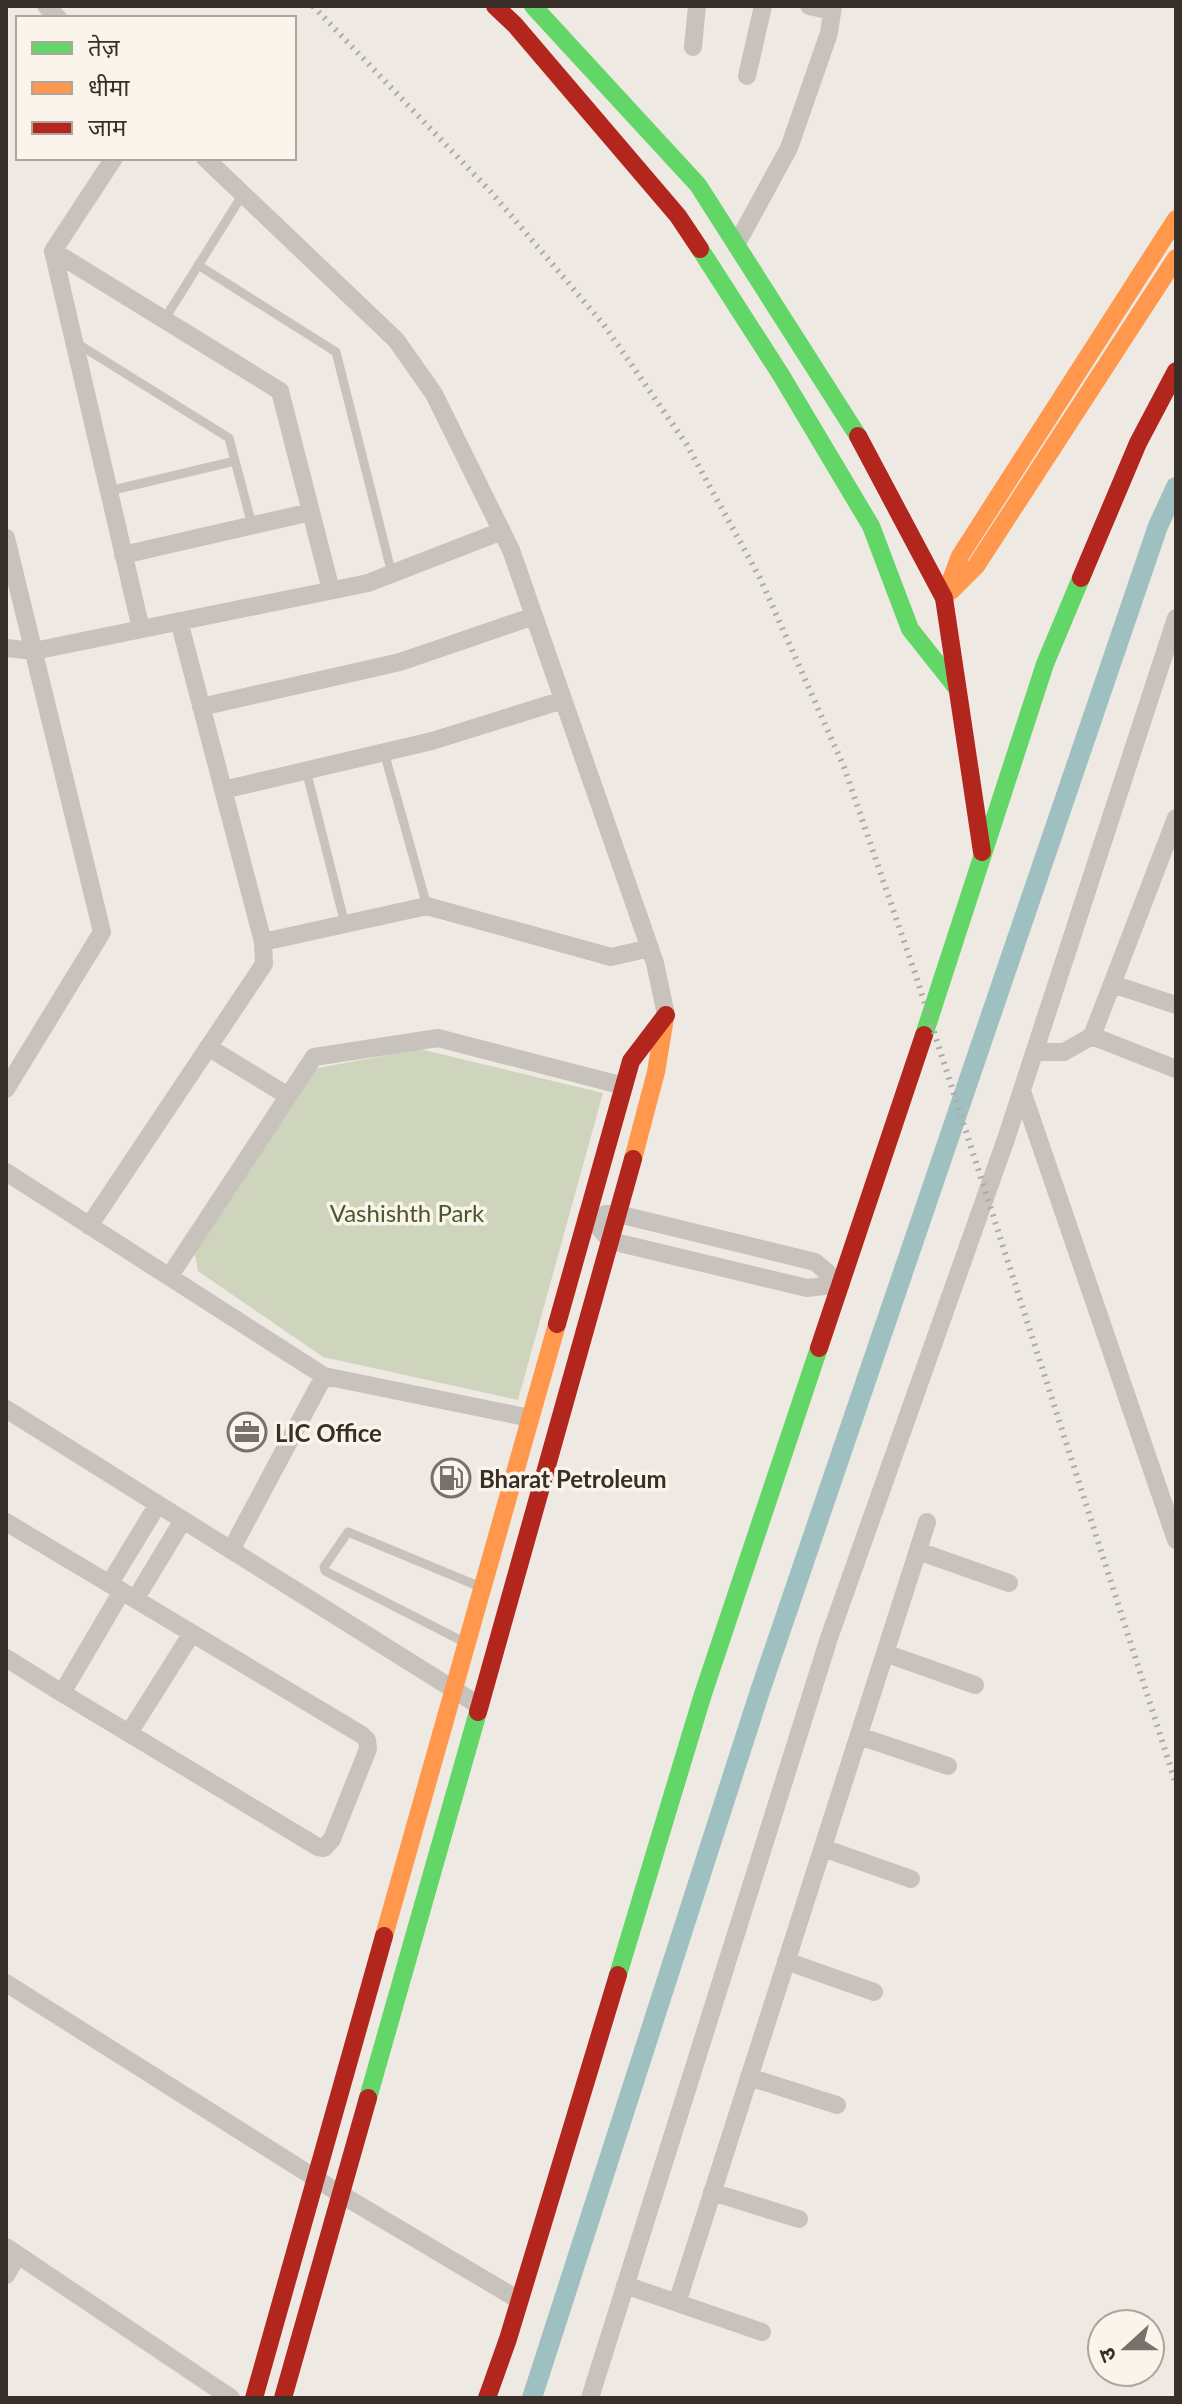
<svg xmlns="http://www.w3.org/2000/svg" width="1182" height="2404" viewBox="0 0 1182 2404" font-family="Lato,'Noto Sans Devanagari',sans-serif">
	<rect width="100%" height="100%" fill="#eee9e3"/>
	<path fill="#cfd4bd" d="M420,1049L603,1093L518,1400L323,1357L198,1271L194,1250L313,1069Z"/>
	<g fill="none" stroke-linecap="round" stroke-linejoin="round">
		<path stroke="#9ec0c0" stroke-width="20" d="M532,2398L760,1691L1158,526L1176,487"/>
		<path stroke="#c8c2bc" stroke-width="9" d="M198,265L336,352L392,574
			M164,320L243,194
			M78,344L229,438L252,525
			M109,491L235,461
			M384,752L427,906
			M306,770L345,924
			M464,1642L325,1571L324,1567L348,1532L483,1588"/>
		<path stroke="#c8c2bc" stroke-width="18" d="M46,6L58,18
			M809,6L832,11
			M693,47L697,6
			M747,76L763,6
			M114,158L53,251L141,629
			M205,158L396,340L434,394L511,550L655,963L666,1015
			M736,245L789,148L829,33L833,6
			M53,251L280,391L331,590
			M6,538L102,932L6,1089
			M123,555L311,512
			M6,648L34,651L368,583L502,531
			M201,707L400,662L534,616
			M223,790L432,741L563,700
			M263,942L427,906L611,957L650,948
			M1112,984L1176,1005
			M1092,1036L1176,1069
			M208,1047L288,1096
			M1035,1052H1064L1092,1036L1176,818
			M1022,1091L1176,1540
			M6,1172L324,1376L530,1418
			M605,1214H618L815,1262L841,1284
			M587,1215L611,1241L807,1288L841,1284
			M89,1226L264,964L263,942L179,621
			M169,1277L314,1057L438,1038L624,1086
			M6,1409L480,1706
			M6,1522L362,1735L367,1740L368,1749L332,1839L324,1848L318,1847L62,1693
			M231,1550L324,1376
			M918,1551L1009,1583
			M110,1583L158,1504
			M136,1598L183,1520
			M885,1653L975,1685
			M6,1658L62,1693L122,1591
			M129,1733L192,1633
			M859,1736L948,1766
			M823,1848L911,1879
			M786,1961L874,1992
			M6,1983L342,2195L519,2300
			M749,2077L837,2105
			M712,2192L799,2219
			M6,2247L231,2398
			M6,2275L18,2255
			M625,2285L762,2332
			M677,2303L927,1522
			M590,2398L829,1638L1006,1139L1176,618"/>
		<path stroke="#63d668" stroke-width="18" d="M533,6L698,185L858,436
			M700,249L781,375L871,526L910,629L956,687
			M924,1035L1045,664L1081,578
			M618,1975L703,1694L819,1348
			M368,2098L478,1712"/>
		<path stroke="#ff974d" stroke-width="18" d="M951,591L976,566L1176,258
			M944,598L960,556L1176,219
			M633,1159L656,1072L665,1018
			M384,1936L557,1324"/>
		<path stroke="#b3261e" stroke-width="18" d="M495,6L515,25L678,216L700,249
			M858,436L944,598L982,852
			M1081,578L1138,443L1176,371
			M557,1324L631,1061L666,1015
			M819,1348L924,1035
			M478,1712L633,1159
			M254,2398L384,1936
			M283,2398L368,2098
			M487,2398L508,2339L618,1975"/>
		<path stroke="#afaaa6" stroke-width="6" stroke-dasharray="2 6" stroke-linecap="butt" d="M313,6L491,192L604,325L687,445L760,578L844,767L916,976L1176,1784"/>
	</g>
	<defs>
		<symbol id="office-ring" viewBox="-11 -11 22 22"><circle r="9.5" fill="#fbf4eb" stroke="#78706a" stroke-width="1.5"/><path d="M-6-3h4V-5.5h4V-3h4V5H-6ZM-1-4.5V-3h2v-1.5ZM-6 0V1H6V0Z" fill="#78706a"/></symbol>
		<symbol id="fuel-ring" viewBox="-11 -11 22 22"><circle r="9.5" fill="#fbf4eb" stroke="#78706a" stroke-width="1.5"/><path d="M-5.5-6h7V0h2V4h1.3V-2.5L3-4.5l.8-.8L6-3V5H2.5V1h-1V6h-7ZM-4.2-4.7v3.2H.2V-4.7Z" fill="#78706a"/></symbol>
	</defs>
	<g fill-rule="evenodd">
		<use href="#office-ring" x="225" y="1410" width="44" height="44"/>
		<use href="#fuel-ring" x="429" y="1456" width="44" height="44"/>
	</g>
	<g text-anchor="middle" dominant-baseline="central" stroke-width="7" stroke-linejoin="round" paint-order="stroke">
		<g font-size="24" fill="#48582c" stroke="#fbf4eb">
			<text x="407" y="1212">Vashishth Park</text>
		</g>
		<g font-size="24" font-weight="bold" fill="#392f29" stroke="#fbf4eb" text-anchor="start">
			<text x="275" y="1432">LIC Office</text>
			<text x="479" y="1478">Bharat Petroleum</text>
		</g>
	</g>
	<rect width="1182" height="2404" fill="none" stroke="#392f29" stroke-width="16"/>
	<rect x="16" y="16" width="280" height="144" fill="#fbf4eb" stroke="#ada59d" stroke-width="2"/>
	<rect x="32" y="42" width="40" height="12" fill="#63d668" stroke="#ada59d" stroke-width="2"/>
	<text x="88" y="56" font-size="24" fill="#392f29">तेज़</text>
	<rect x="32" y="82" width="40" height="12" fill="#ff974d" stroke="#ada59d" stroke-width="2"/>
	<text x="88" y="96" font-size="24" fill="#392f29">धीमा</text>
	<rect x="32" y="122" width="40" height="12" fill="#b3261e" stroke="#ada59d" stroke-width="2"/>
	<text x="88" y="136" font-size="24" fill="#392f29">जाम</text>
	<g transform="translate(1126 2348) rotate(249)"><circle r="38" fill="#fbf4eb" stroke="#ada59d" stroke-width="2"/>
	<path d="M0-6L14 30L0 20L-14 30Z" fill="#78706a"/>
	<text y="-12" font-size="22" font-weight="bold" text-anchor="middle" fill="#392f29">उ</text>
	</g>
</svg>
